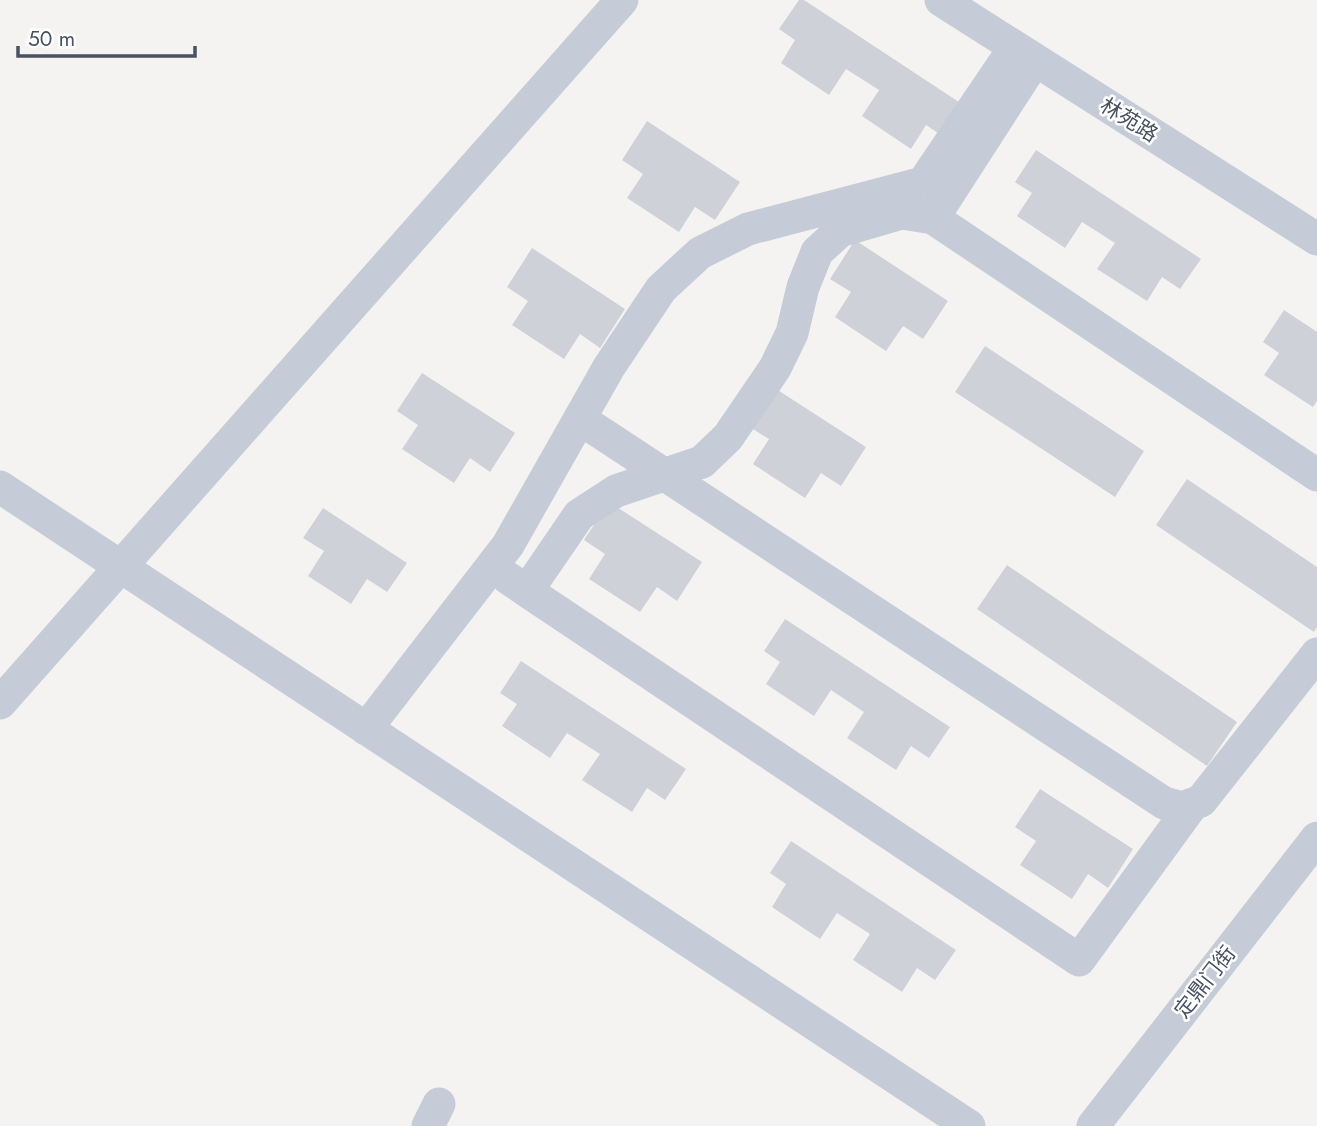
<svg xmlns="http://www.w3.org/2000/svg" width="1317" height="1126" viewBox="0 0 1317 1126" font-family="Jost,'Noto Sans SC',sans-serif">
	<rect width="100%" height="100%" fill="#f5f3f2"/>
	<path fill="#ced1d8" d="M799,0H804L965,106L944,137L926,125L911,149L862,116L879,90L846,69L829,95L781,63L795,40L779,29Z
		M647,121L740,182L715,220L695,207L679,232L627,198L643,174L622,160Z
		M1036,150L1201,259L1180,289L1162,277L1147,301L1097,269L1115,243L1082,222L1065,248L1017,216L1032,193L1015,182Z
		M855,240L948,301L923,339L903,326L886,351L835,317L851,292L830,279Z
		M532,248L625,309L600,348L580,334L564,359L512,325L528,301L507,287Z
		M1284,310L1317,332V401L1313,407L1264,375L1279,353L1263,342Z
		M985,346L1144,451L1115,497L955,392Z
		M422,373L515,433L490,472L470,458L454,483L402,449L418,425L397,411Z
		M773,387L866,447L841,486L821,473L805,498L753,464L769,439L748,426Z
		M1187,479L1317,567V627L1314,632L1156,525Z
		M609,502L702,562L677,601L657,587L640,612L589,579L605,554L584,540Z
		M323,508L407,563L387,592L367,579L351,604L308,576L324,551L303,538Z
		M1007,565L1237,722L1207,766L977,609Z
		M785,619L950,727L929,758L911,746L896,770L847,738L864,712L831,690L814,716L766,684L780,662L764,651Z
		M521,661L686,769L665,800L647,788L632,812L582,780L600,754L567,733L550,758L502,726L517,704L500,693Z
		M1040,789L1133,849L1108,888L1088,874L1072,899L1020,865L1036,841L1015,827Z
		M791,841L956,950L935,980L917,968L902,992L853,960L870,934L837,913L820,939L772,907L786,884L770,873Z"/>
	<g fill="none" stroke-linecap="round" stroke-linejoin="round">
		<path stroke="#c6ccd7" stroke-width="33" d="M941,0L1317,239
			M1035,60L933,218L1317,475
			M580,419L1164,803L1182,808L1201,801L1317,654
			M0,487L969,1126
			M508,578L527,591L579,515L616,491L702,462L728,437L775,368L792,333L803,287L817,252L840,231L902,213L933,218
			M527,591L1079,960L1192,805
			M0,703L622,0
			M366,729L508,545L609,367L661,289L700,253L748,229L923,183L1015,47
			M428,1126L439,1104
			M1093,1126L1317,838"/>
	</g>
	<g text-anchor="middle" dominant-baseline="central" stroke-width="5" stroke-linejoin="round" paint-order="stroke">
		<g font-size="21" fill="#495261" stroke="#fff">
			<text transform="translate(1129 120) rotate(32)">林苑路</text>
			<text transform="translate(1205 982) rotate(-52)">定鼎门街</text>
		</g>
	</g>
	<path d="M18 46v10h177v-10" fill="none" stroke="#495261" stroke-width="3.5"/>
	<text x="28" y="46" font-size="21" fill="#495261" stroke="#ffffff" stroke-width="5" paint-order="stroke">50 m</text>
</svg>
